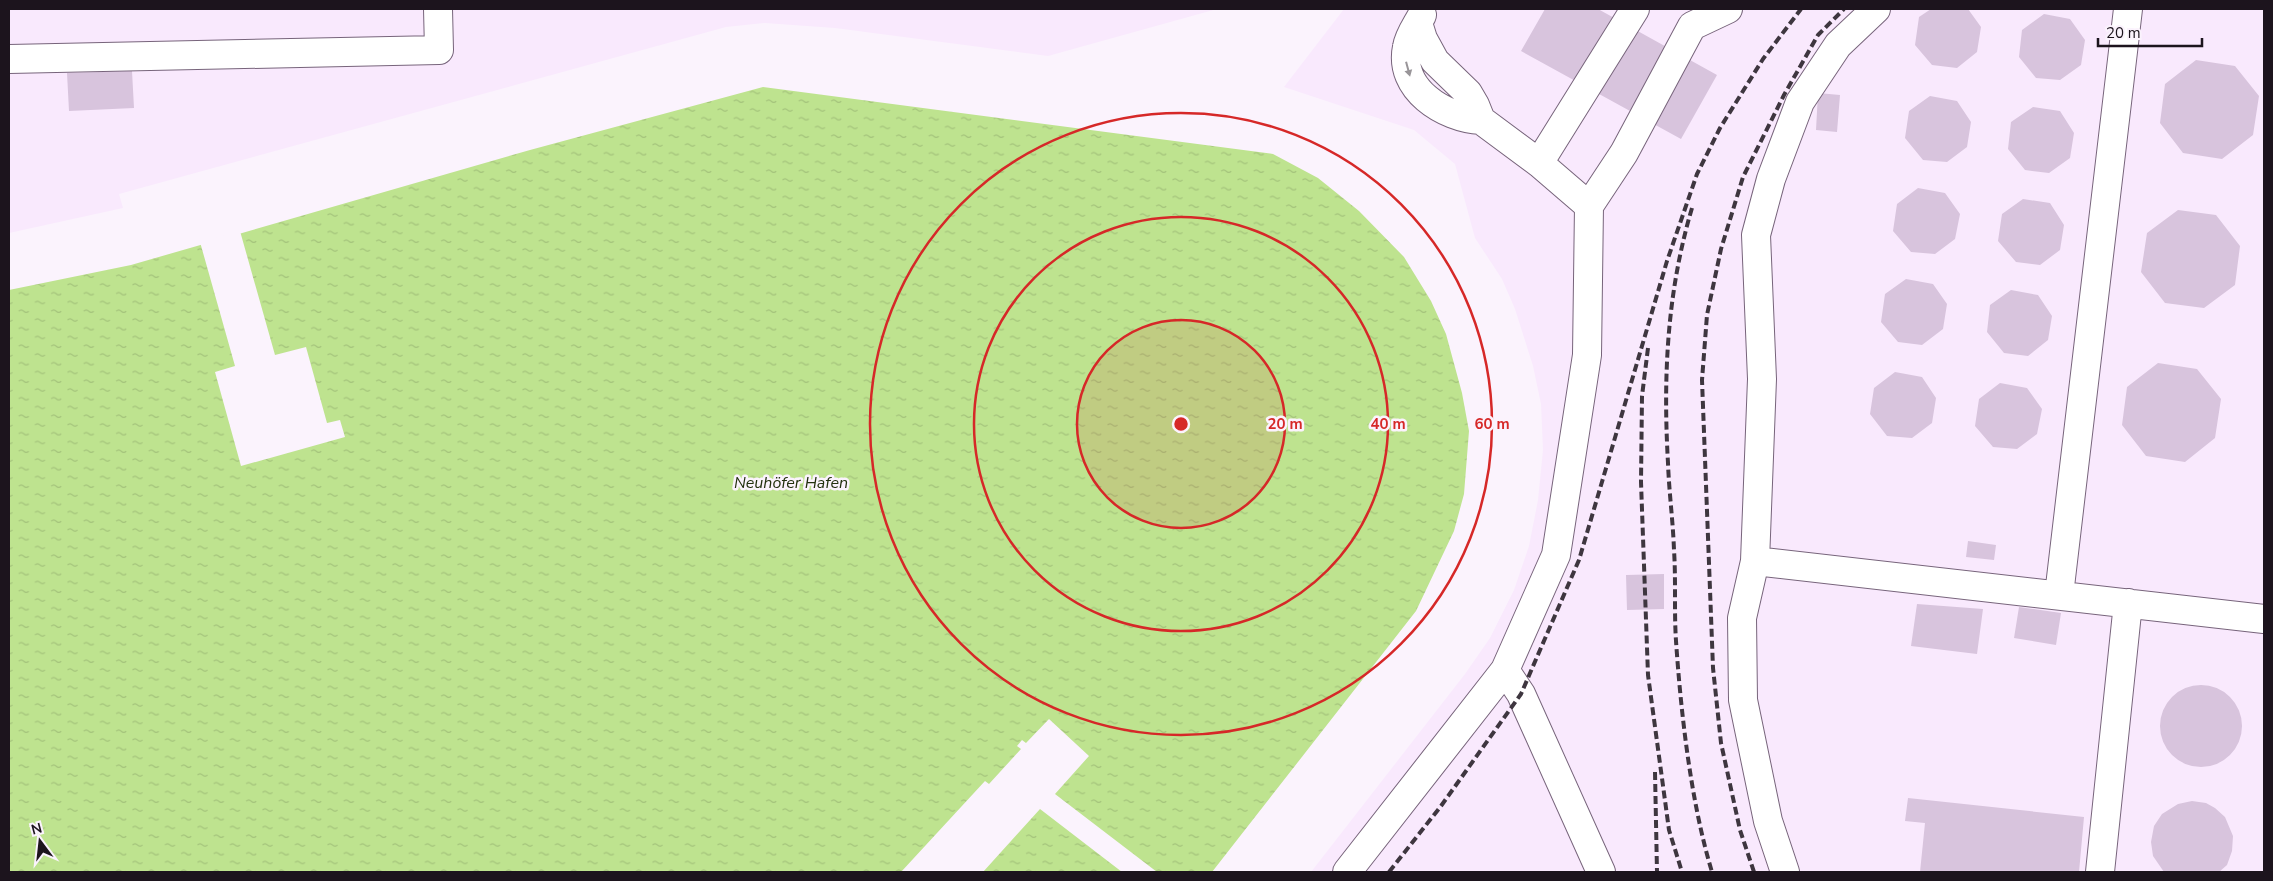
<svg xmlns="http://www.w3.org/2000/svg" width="2273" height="881" viewBox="0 0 2273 881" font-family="'Nunito Sans',sans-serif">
	<defs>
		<pattern id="water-ripples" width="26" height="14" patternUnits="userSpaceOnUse" patternTransform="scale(1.25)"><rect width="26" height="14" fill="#bee38f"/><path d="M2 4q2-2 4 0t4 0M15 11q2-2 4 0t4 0" fill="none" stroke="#a3c27b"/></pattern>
	</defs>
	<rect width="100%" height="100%" fill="#fbf3fd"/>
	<path fill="#f9e9fd" d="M9,9H1217L1048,56L835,28L765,23L726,27L119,194L123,208L9,233Z
		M1344,9H2264V872H1311L1465,674L1490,638L1514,590L1529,546L1538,500L1543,450L1541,404L1533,366L1515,309L1502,279L1475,238L1455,164L1414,130L1284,87Z"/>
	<path fill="url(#water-ripples)" d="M763,87L1273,154L1318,178L1359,211L1404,257L1431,301L1446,334L1462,393L1469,431L1464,494L1454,531L1416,611L1212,872H9V290L131,265L530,150Z"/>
	<path fill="#fbf3fd" d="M240,231L275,355L306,347L327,423L340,420L345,437L241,466L215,372L235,366L200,242Z
		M1049,719L1089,756L1055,794L1157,872H1122L1040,809L983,872H901L985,781L989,784L1021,749L1017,746L1022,740L1026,743Z"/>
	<path fill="#d8c4dd" d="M1545,9H1598L1717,75L1681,139L1521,51Z
		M1931,9H1968L1981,27L1977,52L1957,68L1932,65L1915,45L1919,17Z
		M2044,14L2070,19L2085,40L2081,65L2060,80L2036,78L2019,57L2022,30Z
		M2196,60L2235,66L2259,96L2253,135L2222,159L2183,153L2160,123L2165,84Z
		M132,71L134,108L69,111L67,73Z
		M1818,93L1840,95L1837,132L1816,130Z
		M1930,96L1957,101L1971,122L1967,147L1947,162L1923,160L1905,138L1909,111Z
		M2033,107L2060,111L2074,133L2070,158L2049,173L2025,170L2008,149L2011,122Z
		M1918,188L1945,193L1960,214L1955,239L1935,254L1911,252L1893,231L1897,204Z
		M2023,199L2050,203L2064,225L2060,250L2040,265L2016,262L1998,241L2002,214Z
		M2178,210L2216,215L2240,246L2235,285L2204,308L2165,303L2141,272L2147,233Z
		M1906,279L1933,284L1947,304L1943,329L1922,345L1898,342L1881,322L1885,294Z
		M2011,290L2038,295L2052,316L2048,340L2028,356L2004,353L1987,332L1990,305Z
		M2158,363L2197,369L2221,399L2215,438L2185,462L2146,456L2122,425L2127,387Z
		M1895,372L1922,377L1936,398L1932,423L1912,438L1887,436L1870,414L1874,388Z
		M2000,383L2027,388L2042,409L2037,434L2017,449L1993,447L1975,426L1979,399Z
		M1968,541L1996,545L1994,560L1966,557Z
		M1664,574V609L1627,610L1626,575Z
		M1917,604L1983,609L1977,654L1911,646Z
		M2019,607L2061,613L2056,645L2014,638Z
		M2160 726a41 41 0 1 1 82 0a41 41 0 1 1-82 0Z
		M1908,798L2084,817L2079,872H1920L1925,823L1905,821Z
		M2192,801L2206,803L2215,808L2225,817L2233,836L2232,851L2227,865L2219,872H2164L2153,856L2151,842L2154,826L2162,814L2178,804Z"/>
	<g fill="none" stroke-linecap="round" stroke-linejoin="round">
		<defs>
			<path id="minor" d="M1422,15C1417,25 1409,35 1407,47C1398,89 1444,118 1481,120
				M1418,23L1423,39L1435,61L1468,93L1475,105L1481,120L1539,163L1589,206
				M9,59L439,50L438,9
				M1539,163L1635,9
				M1755,561L2264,619
				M2059,595L2128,9
				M1505,670L1521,694L1601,872
				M1347,872L1505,670L1556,555L1587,355L1589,206L1624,153L1692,26L1728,9
				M1785,872L1768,821L1743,700L1742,618L1755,561L1762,379L1756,235L1771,179L1800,102L1838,45L1876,9
				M2100,872L2128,603"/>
		</defs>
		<use href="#minor" stroke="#77647b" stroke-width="30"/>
		<use href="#minor" stroke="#fff" stroke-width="28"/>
		<path stroke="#3e363f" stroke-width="4" stroke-dasharray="8 4" stroke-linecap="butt" d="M1692,208C1667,292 1663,376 1668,463C1669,492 1673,521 1674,550C1676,580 1674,611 1676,641C1681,714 1691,803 1712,872
			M1648,348L1642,396L1641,482L1648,675L1669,830L1682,872
			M1655,772L1657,872
			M1389,872L1441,806L1521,694L1579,560L1667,261L1697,174L1720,128L1763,59L1801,9
			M1754,872L1740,830L1721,743L1713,668L1702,380L1707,315L1721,249L1743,177L1784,95L1818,35L1844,9"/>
	</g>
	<defs><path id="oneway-solid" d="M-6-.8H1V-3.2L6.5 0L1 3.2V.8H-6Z" transform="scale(1.25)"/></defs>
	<use fill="#999599" href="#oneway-solid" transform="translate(1408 69) rotate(75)"/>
	<circle cx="1181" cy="424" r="104" fill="#d62828" fill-opacity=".12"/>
	<g fill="none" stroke="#d62828" stroke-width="2.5">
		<circle cx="1181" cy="424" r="104"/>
		<circle cx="1181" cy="424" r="207"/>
		<circle cx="1181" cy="424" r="311"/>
	</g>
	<g text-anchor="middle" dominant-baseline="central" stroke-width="5" stroke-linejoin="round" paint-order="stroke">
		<g font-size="16" font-style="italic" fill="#22300e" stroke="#fbf3fd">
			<text x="791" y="483">Neuhöfer Hafen</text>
		</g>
	</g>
	<circle cx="1181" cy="424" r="8" fill="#d62828" stroke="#fbf3fd" stroke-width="2.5"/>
	<g font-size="15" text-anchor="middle" font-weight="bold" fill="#d62828" stroke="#fbf3fd" stroke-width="5" stroke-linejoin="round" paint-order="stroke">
		<text x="1285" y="429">20 m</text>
		<text x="1388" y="429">40 m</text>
		<text x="1492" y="429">60 m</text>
	</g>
	<rect width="2273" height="881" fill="none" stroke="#1c141d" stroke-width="20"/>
	<g transform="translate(40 841) rotate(345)" stroke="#fbf3fd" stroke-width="4" paint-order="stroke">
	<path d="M0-4L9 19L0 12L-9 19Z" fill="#1c141d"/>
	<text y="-8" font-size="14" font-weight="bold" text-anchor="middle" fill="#1c141d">N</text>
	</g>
	<path d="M2098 38v8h104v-8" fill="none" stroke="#1c141d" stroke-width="2.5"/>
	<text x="2106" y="38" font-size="15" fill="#1c141d" stroke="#fbf3fd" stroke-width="4" paint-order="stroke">20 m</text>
</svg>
